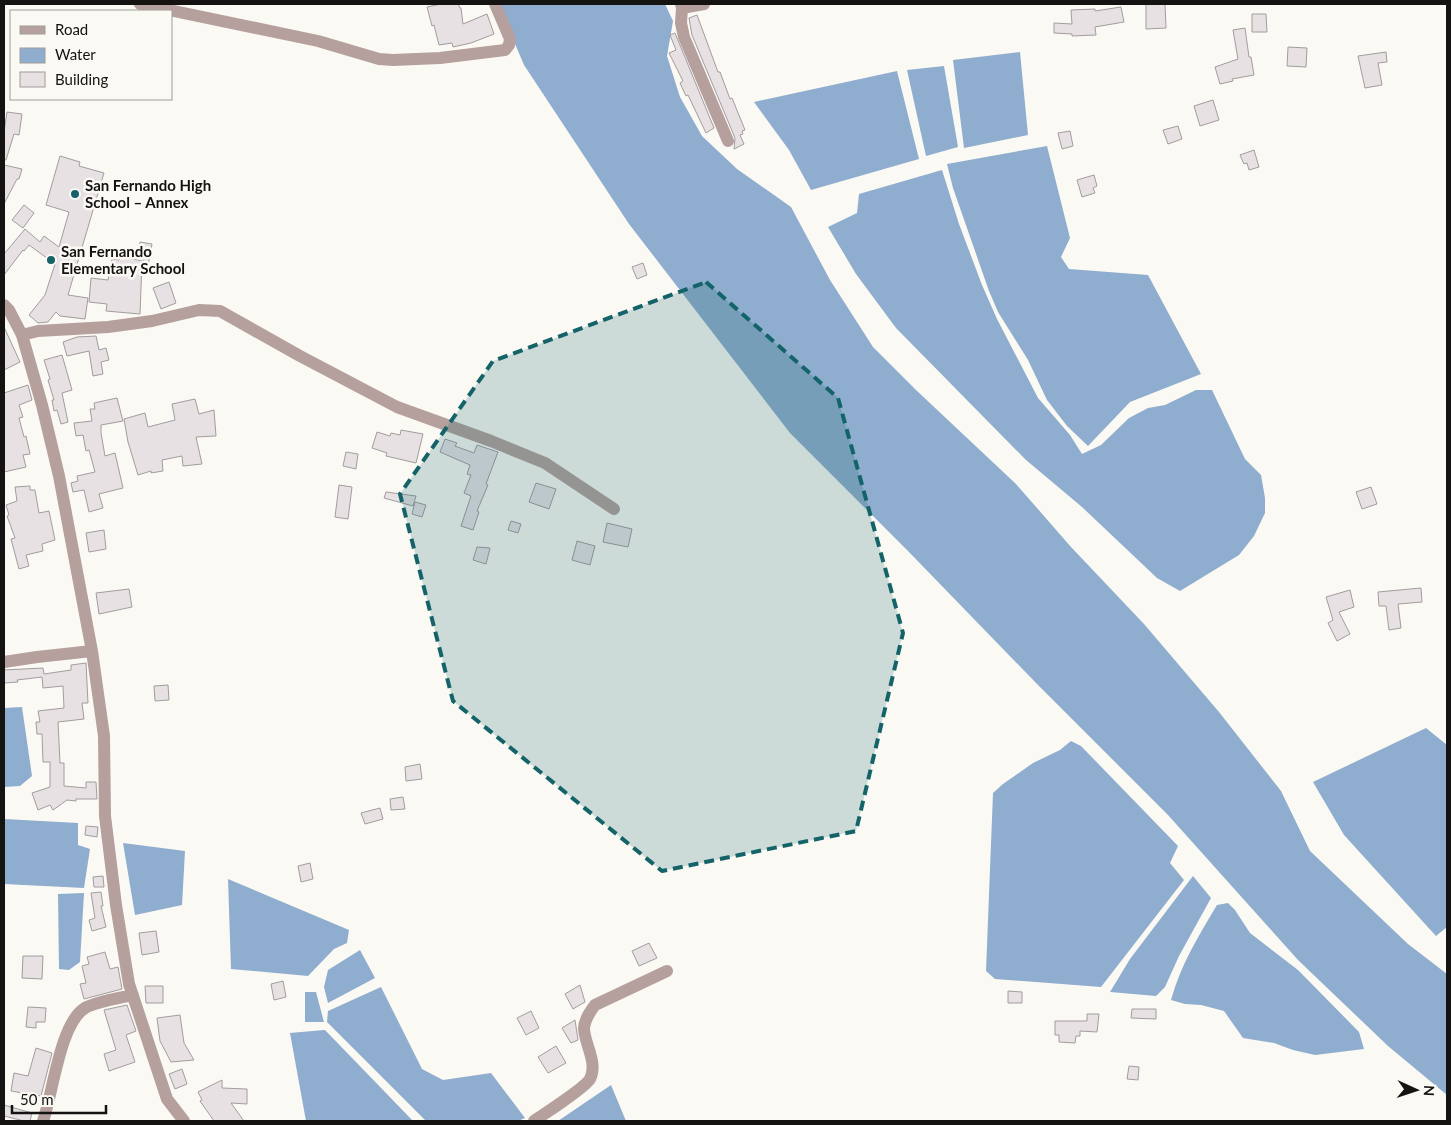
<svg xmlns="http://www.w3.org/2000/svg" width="1451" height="1125" viewBox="0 0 1451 1125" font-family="Lato,sans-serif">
	<rect width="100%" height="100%" fill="#fbf9f3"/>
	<path fill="#8fadce" d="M498,4H665L673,21L667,56L680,97L702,136L737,169L791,207L830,280L873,347L916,390L1016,484L1071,547L1144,624L1219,712L1281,791L1310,851L1408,944L1447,974V1095L1388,1046L1298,960L1168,815L1038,685L908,551L790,433L629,224L524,65Z
		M1020,52L1028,135L964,148L953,60Z
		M944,66L958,147L926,156L907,70Z
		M897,71L919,159L811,190L789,150L754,102Z
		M1047,146L1070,238L1061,257L1069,269L1148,275L1201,374L1130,402L1088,446L1067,426L1047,400L1028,360L998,312L989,291L953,188L947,164Z
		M942,170L959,224L982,285L997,319L1038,398L1070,435L1082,454L1101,445L1129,418L1148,408L1165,405L1196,390H1212L1245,459L1261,475L1265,498V513L1254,536L1239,555L1180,591L1157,578L1082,507L1026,460L896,328L856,274L828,227L857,213L859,194Z
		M22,707L32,776L20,786L4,787V708Z
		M1426,728L1447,745V927L1436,936L1344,835L1313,782Z
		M1071,741L1081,746L1178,846L1170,863L1184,880L1101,987L995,979L986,971L993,793L1003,784L1033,763L1060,750Z
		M4,819L78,823V845L90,849L84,888L4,884Z
		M123,843L185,851L182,905L135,915Z
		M1193,876L1211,898L1179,956L1165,987L1156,996L1110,992L1130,959Z
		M228,879L349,930L347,943L334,949L308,976L231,969Z
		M84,893L80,962L69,970L59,969L58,894Z
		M1228,903L1235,910L1250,933L1298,970L1359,1032L1364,1049L1315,1055L1293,1050L1274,1043L1243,1038L1224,1011L1201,1005L1185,1004L1171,1000C1181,964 1198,937 1217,905Z
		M360,950L375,978L328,1003L324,987L328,970Z
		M381,987L422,1069L443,1080L491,1073L525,1118L518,1121H426L327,1022L328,1011Z
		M305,992H316L324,1022H305Z
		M324,1030H325L413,1121H306L290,1033Z
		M611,1085L626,1121H558Z"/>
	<path fill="#e7e1e4" stroke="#a29c9f" d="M441,4H458L460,8H461L463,24L487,14L494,34L471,43L453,47L452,43L439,45L434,25L432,26L427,7Z
		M1146,4H1165L1166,28L1146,29Z
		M1121,7L1124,22L1095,27L1096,35L1072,36V34L1054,33V23L1072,24L1071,10L1095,9V11Z
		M1252,14H1266L1267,32H1252Z
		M697,15L718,72H720L730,99L732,98L745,130L742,131L743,134L740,135L744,144L734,149L735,138L692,35L689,18Z
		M1245,28L1249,57H1251L1254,75L1232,79L1233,81L1220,84L1215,67L1238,59L1233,30Z
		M675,33L714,128L706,133L688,95L686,96L680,83L683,81L669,53L676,50L670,35Z
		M1288,47L1307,48L1306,67L1287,66Z
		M1386,52L1387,62L1378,63L1382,85L1365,88L1358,56Z
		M1213,100L1219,120L1200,126L1194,106Z
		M7,112L22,114L19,135L14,134L6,160H4V132Z
		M1178,126L1182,139L1168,144L1163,130Z
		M1070,131L1073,146L1062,149L1058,133Z
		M1254,150L1259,167L1249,170L1247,163L1244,164L1240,155Z
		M60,156L80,162L79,166L104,173L68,295L88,298L85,319L60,316L56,312L48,322L38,323L29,315L45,295L55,264L29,245L24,251L23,250L4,275V254L25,229L40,242L44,236L59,247L69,212L46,205Z
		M4,165L22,169L19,179H17L4,204Z
		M1094,175L1097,186L1093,188L1095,193L1082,197L1077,180Z
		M24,205L34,213L23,228L12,220Z
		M140,242L152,244L147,271L139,248Z
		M120,256L142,261L140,314L106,311L107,304L89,302L91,278L108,280L112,259L119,260Z
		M643,263L647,275L637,279L632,267Z
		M169,282L176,303L161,309L153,288Z
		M4,327L20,362L4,370Z
		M96,336L99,350L106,348L109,360L101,362L103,374L93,376L89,351L67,356L63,342L77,337Z
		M62,355L72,390L62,393L68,422L61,424L57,410L54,411L52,400H54L48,380L50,379L44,360Z
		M28,385L32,400L19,405L23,417L19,418L24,437L26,436L30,454L23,455L26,467L4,472V393Z
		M117,398L123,421L101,425V433L105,456L115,453L123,488L99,494L103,508L89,512L84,490L73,492L71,483L78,481L77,476L95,472L89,450L86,451L83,435L76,436L74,423L92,421L90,409H95L94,403Z
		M195,399L199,414L214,410L216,436L196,437L202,464L183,466L182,456L162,460L163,471L151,473V471L138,475L128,442L124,419L145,413L148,427L175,420L172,404Z
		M401,430L423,434L416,463L386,456L387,453L372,448L377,432L390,436L391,433L400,435Z
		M445,439L457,443L455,446L474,453L477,445L498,452L486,484L488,485L477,511L479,512L473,530L461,526L471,496L464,493L471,475L467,474L470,465L440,452Z
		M346,452L358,454L356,469L343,466Z
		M536,483L556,489L549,509L529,502Z
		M339,485L352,487L348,519L335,517Z
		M30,486V490H35L39,513L49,511L55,540L42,544L43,551L26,555L29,566L19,569L11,539L15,538L7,516L9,515L6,505L17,501L15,487Z
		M1371,487L1377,504L1362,509L1356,492Z
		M386,492L416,496L413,506L384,498Z
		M415,502L426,505L422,517L412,514Z
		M511,521L521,524L518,533L508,530Z
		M607,523L632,529L628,547L603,542Z
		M104,530L106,549L89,552L86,533Z
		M577,541L595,546L590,565L572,560Z
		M477,547L490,548L486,564L473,560Z
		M1421,588L1422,602L1398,604L1401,628L1389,630L1386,606H1379L1378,592Z
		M129,589L132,607L99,614L96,593Z
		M1350,590L1354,607L1339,612L1350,634L1337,641L1328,623L1333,620L1326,597Z
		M86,663L88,703H82L84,719L58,722L60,763H64V786L86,788V782H96L97,799H76V801L67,800L53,810L50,805L38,810L32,793L50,787V762H43L42,734H37L36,722H40L38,711L64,708L63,686L43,688L42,677L17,680L18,682L4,683V670L43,668L44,674L71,670V665Z
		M168,685L169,700L155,701L154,686Z
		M420,764L422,779L406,781L405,767Z
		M403,797L405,809L391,810L390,799Z
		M380,808L383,819L365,824L361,813Z
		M86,826L98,827L97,837L85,835Z
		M310,863L313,879L301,882L298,866Z
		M103,876L104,887H94L93,877Z
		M101,892L103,906H101L106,927L92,931L89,920L95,918L91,893Z
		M156,931L159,952L142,955L139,933Z
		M649,943L657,958L639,966L632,951Z
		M105,952L110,969L118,967L122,989L84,999L80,984L86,983L82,966L89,964L87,957Z
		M23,956H43L42,979L22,978Z
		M283,981L286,997L274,1000L271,984Z
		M580,985L585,1002L573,1009L565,994Z
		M145,986H163V1003H146Z
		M1008,991L1022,992V1003H1008Z
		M127,1005L136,1031L126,1035L135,1062L109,1071L104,1054L116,1050L104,1010Z
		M28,1007L46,1008L45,1022H36V1028L26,1027Z
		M1132,1009H1156V1019L1131,1018Z
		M531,1011L539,1028L526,1035L517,1018Z
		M1087,1014H1099L1097,1032L1080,1031V1036H1076L1075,1043L1059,1042V1035H1055V1021H1087Z
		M180,1015L184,1043L194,1060L171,1062L160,1041L157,1018Z
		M575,1020L578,1040L571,1043L562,1028Z
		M556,1046L566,1063L548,1073L538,1057Z
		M36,1048L52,1053L41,1096L11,1091L14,1073L28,1076Z
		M1129,1066L1139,1067L1138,1080L1127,1079Z
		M182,1069L187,1084L175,1089L169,1074Z
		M222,1080V1088L247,1089V1104L231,1103L244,1121H214L200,1101L202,1100L198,1092Z
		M4,1105L32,1113L30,1121H24L4,1116Z"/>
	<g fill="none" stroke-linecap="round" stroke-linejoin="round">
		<path stroke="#b5a09d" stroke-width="12" d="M140,4L318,41L379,59L393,60L440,58L505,50L509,45L510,39L495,4
			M681,4L682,8L704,4
			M682,8L681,23L684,37L728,141
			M4,305L9,310L22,335L42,405L59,476L92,651L104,736L105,816L116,905L129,984L167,1099L184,1121
			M22,335L38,331L108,327L152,321L199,310L220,311L300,356L397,407L491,441L545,463L614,509
			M4,662L37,657L92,651
			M43,1121C53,1093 60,1023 85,1008C95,1002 120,998 133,995
			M534,1121C544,1114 585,1088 590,1079C598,1063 585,1045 584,1029C584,1020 590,1012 595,1005L667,971"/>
	</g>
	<path fill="#146369" fill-opacity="0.2" stroke="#146369" stroke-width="4" stroke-dasharray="10 6" stroke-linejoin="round" d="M706,282L838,398L903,633L856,831L662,871L453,701L400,494L493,361Z"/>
	<g fill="#146369" stroke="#fbf9f3" stroke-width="2">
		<circle cx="75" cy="194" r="5"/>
		<circle cx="51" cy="260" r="5"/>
	</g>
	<g text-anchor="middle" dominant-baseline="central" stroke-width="5" stroke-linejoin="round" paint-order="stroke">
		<g font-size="15" font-weight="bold" fill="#141311" stroke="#fbf9f3" text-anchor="start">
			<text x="85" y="185">San Fernando High<tspan x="85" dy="17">School – Annex</tspan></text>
			<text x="61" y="251">San Fernando<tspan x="61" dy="17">Elementary School</tspan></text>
		</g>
	</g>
	<rect width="1451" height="1125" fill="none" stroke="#141311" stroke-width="10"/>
	<rect x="10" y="10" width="162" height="90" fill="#fbf9f3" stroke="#9f9d99"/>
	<rect x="20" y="26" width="25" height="8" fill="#b5a09d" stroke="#9f9d99"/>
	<text x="55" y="35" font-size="15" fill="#141311">Road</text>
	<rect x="20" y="48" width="25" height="15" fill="#8fadce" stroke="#9f9d99"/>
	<text x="55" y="60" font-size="15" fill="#141311">Water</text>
	<rect x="20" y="72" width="25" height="15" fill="#e7e1e4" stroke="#9f9d99"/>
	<text x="55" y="85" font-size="15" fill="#141311">Building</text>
	<g transform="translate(1416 1090) rotate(93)" stroke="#fbf9f3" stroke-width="4" paint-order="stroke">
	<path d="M0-4L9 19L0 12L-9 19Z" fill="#141311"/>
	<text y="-8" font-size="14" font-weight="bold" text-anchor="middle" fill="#141311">N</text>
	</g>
	<path d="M12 1105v8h94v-8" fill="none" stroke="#141311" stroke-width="2.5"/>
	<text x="20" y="1105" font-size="15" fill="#141311" stroke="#fbf9f3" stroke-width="4" paint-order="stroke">50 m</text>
</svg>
